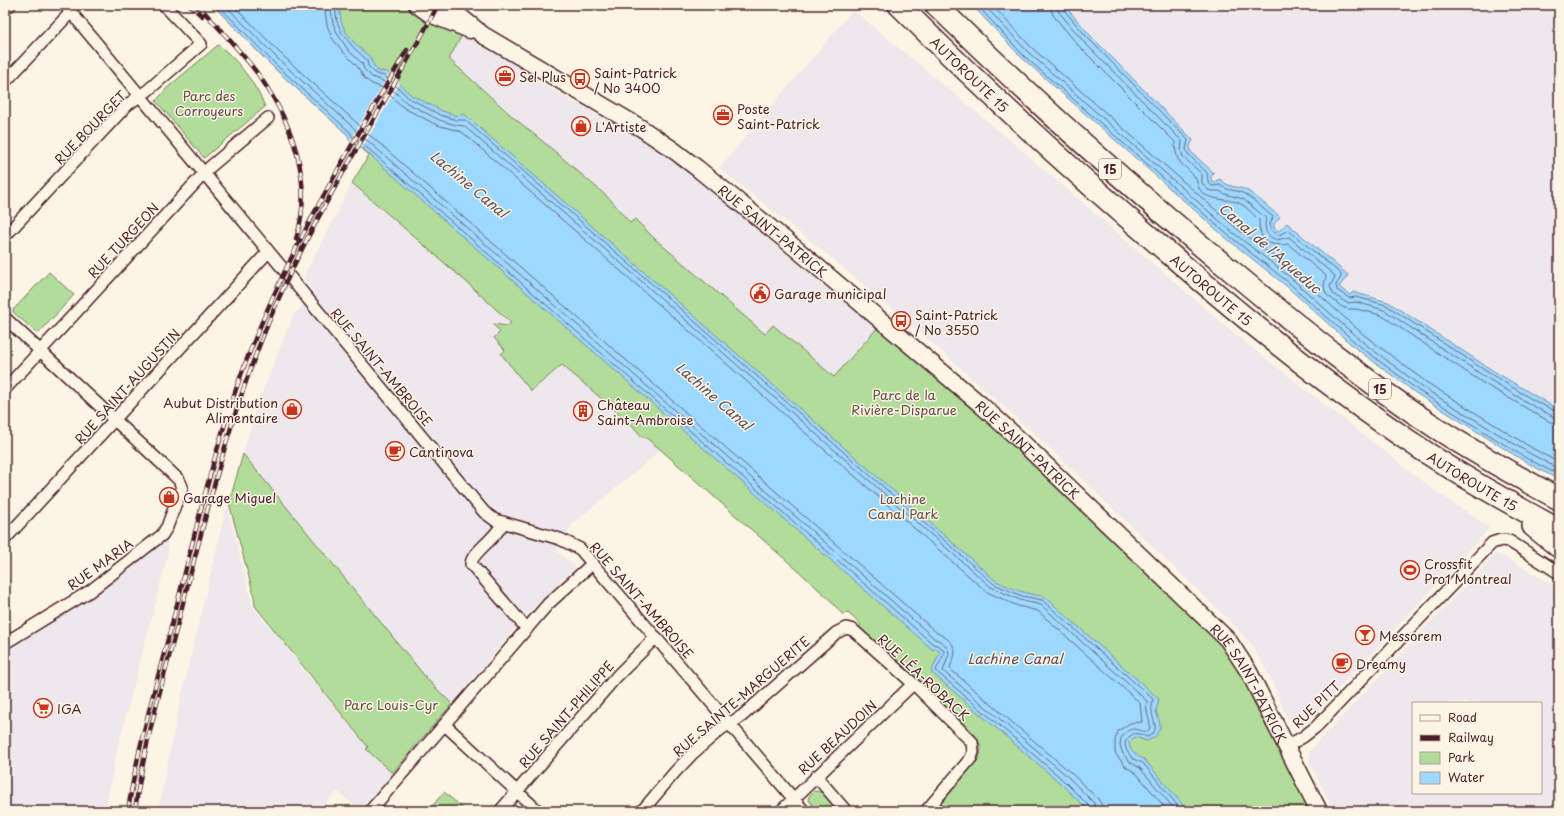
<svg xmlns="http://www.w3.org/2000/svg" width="1564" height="816" viewBox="0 0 1564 816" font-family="'Playpen Sans',sans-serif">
	<rect width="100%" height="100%" fill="#fcf5e5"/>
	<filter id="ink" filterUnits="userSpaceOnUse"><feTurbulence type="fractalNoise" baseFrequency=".025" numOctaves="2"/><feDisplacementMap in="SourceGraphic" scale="8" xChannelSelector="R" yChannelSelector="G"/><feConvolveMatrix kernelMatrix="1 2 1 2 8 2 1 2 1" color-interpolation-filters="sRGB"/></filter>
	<g filter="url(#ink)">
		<path fill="#eee8ec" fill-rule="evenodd" d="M1064,5H1559V410L1492,370L1388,302L1353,292L1351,295L1339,287L1348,275L1287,223L1280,230L1278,231L1274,228V224L1280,217L1241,188L1228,186L1217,182H1213L1211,180V176L1214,173L1191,152L1190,149L1193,140L1090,35Z
			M853,10L1003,134L1235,334L1431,488L1490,528L1308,721L1302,723L1296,722L1286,716L1269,675L1251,644L1234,625L1039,438L908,322L835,261L719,168Z
			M462,35L536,76L535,80L653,145L736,209L735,211L748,222L749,220L878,327L834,377L773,325L765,334L655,239L636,219L631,223L610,199L552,149L513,117L449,59Z
			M352,183L463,279L511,323L500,332L505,351L501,355L534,388L562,365L631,424L642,437L644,436L661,450L573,524L556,551L576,567L526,615L452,704L428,680L243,454L256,408L293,315L316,295L303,278Z
			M227,504L253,607L368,747L366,749L392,773L360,811L337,791L319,811H158L179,706Z
			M168,534V554L115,759L105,811H5V648Z
			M1495,554L1501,555L1559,588V811H1334L1310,764L1309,754L1311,749ZM1413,703H1541V793H1413Z"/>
		<path fill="#b1dc99" stroke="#7e7e62" d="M213,5H407L462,35L449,59L513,117L552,149L610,199L630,223L635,219L655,239L765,334L773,325L834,377L878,327L887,335L886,336L903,350L905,349L1012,443L1016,449L1064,495H1066L1223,646L1236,665L1259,708L1257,709L1270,734H1272L1311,811H935L979,758C983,748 980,742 974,734L916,678L859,627L861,625L847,612L843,615L830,600L804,576L661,450L644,436L643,438L631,424L562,365L531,391L501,354L505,350L494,338L500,332L493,324L507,326L511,323L463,279L352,183L369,155C363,149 352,143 348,138L349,136L273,67Z
			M218,45C235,56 258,87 265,107L204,158L156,101L167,88Z
			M49,272L74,295L38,334L13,312V310Z
			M243,454L428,680L452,704L392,773L366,749L368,747L255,606L254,596L229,503Z
			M814,791H816L820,792L822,791L839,811H817L808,799L809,796Z
			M444,792L466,811H428Z"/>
		<path fill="#9dd8fe" stroke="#7c8eaa" d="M213,5H339L341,21L345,31L356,45L370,57L372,63L378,71L387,72L411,95L442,111L458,116L464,114L996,581C1011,588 1027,595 1044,596L1159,699L1156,711L1160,724V728L1155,737L1147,741L1135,737L1129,742C1129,751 1136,756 1144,759L1188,811H1089L1059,782L931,672L940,652L935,648L933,650L362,148L350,141L348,138L349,136L273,67Z
			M972,5H1064L1090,35L1193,140L1190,146L1191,152L1214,173L1211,176V180L1214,182L1220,179C1229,189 1238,185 1248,191C1259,198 1270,209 1280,217L1274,224V228L1278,231L1280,230L1287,223L1348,275L1339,287L1350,295L1353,292L1388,302L1492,370L1559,410V480L1524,461L1417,394L1354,347L1285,285L1226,238L1022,58Z"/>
		<path fill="#fcf5e5" d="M390,72L400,83L362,148L350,141Z"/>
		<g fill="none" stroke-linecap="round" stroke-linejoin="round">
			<path stroke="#6b697f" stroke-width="1" d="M218,5L275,64L351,133L353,138L364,145L933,644C938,645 944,648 944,654L936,670L937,672L1062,779L1090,807L1091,811
				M225,5L279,60L355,129L358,135L368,141L935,639C942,641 948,646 949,654L943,671L1066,775L1094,803L1096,811
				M233,5L283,56L358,124L363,131L372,137L937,633C947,637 958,646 954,657C953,662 950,665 950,669L1069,771L1098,799L1102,805V811
				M324,5L327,25L332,38L345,54L357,66L365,79L372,84L381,87L404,108L437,125L462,132L987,592L1018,606L1038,611L1140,703L1142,722L1130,723L1118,731L1115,740V753L1126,767L1136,773L1168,811
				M330,5L333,23L338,35L349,51L362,63L364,69L372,77L383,81L407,103L439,120L456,125L464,126L991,587L1020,600L1041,605L1147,701C1147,704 1146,707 1147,710C1147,719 1154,725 1147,732C1134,729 1131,725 1121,738L1120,745L1123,754L1130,762L1140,768L1176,811
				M335,5L337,22L342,33L353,47L367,60L368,66L376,74L385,76L409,98L440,115L457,120H465L994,584L1022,596L1042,600L1153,699C1153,703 1151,707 1152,712C1153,722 1161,731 1147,737C1137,733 1134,731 1126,740L1125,745L1127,751L1133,759L1143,763L1182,811
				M977,5L1024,56L1228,235L1288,282L1357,344L1419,391L1526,458L1559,475
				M984,5L1028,52L1231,231L1291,278L1360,340L1422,387L1529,453L1559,469
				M992,5L1032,48L1235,227L1295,273L1364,335L1426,382L1532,448L1559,463
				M1050,5L1053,15L1078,45L1175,142C1176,165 1181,161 1194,176C1199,181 1195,187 1204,194C1210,199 1229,200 1237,202C1245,205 1253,214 1259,220C1259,241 1268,247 1288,244L1326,276L1324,286L1326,294L1342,307L1349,309H1356L1381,315L1483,383L1550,422L1559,424
				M1056,5L1059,12L1083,41L1182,141L1181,150L1183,157L1202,174V183L1208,190L1213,191H1219L1225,194L1243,199L1266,218C1264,228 1265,236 1277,240L1289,237L1334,275L1335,277L1330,286L1333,294L1347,303L1356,302L1384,310L1487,378L1533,406L1554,417L1559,418
				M1061,5L1063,9L1087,37L1188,140L1186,149L1188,154L1207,173C1208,179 1206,182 1212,186L1220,185C1228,192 1238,189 1246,195C1256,201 1264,210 1273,217L1270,224L1272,231L1279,235L1288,230L1341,274V277L1336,285L1337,290L1349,298L1356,297L1386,305L1489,373L1535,401L1559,413"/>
			<defs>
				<path id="street" d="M65,5L484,512L495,520L560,539L580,549L804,811
					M5,8L10,5
					M5,82L71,12
					M5,236L127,105L147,91L201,44L164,5
					M5,318L160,462L179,480L182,487L167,527L162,535L90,591L5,643
					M5,389L210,167L268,118
					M503,522C498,537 471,553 471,564L527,629
					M5,539L268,252
					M445,725L538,811
					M1287,746L1303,737L1316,727L1492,543L1501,540L1509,541L1559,573
					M816,776L846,811
					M370,811L548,604L593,563
					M500,811L617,676L656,637
					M642,811L675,772L693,753L721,729L742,716L836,633L846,628L853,630L916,686L972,742L973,752L971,758L926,811
					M781,811L913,684"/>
				<g id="secondary">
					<path d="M417,5L430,14L470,30"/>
					<path id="s1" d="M444,5L457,14L483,35L641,128L672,149L697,168L794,247L980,404L1022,442L1228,640L1249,672L1319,811"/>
				</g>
				<g id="highway">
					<path id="s2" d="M899,5C986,92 1077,175 1171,255C1247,321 1326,385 1409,441C1457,474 1508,502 1559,530"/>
					<path d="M936,5C1032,99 1130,188 1234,273C1300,328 1366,382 1438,429C1477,454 1518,477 1559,499"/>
					<path d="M1533,526L1559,547"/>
				</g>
			</defs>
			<use href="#street" stroke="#4a1f2b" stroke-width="14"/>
			<use href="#secondary" stroke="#4a1f2b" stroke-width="19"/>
			<use href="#highway" stroke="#4a1f2b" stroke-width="24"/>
			<use href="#street" stroke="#fcf5e5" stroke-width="11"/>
			<use href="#secondary" stroke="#fcf5e5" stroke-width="16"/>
			<use href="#highway" stroke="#fcf5e5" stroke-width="21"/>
			<defs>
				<path id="rail" d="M190,5L202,16
					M198,5C219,29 242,52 260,77C293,124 314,183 296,239
					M231,404C272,278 340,164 407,50
					M128,811C138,745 157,681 174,616C191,550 206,483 227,417
					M135,811C144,742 165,675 182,607C209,503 234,399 278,300C323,197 386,104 438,5"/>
			</defs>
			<use href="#rail" stroke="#4a1f2b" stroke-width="4.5"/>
			<use href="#rail" stroke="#fcf5e5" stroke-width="3" stroke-dasharray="9" stroke-linecap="butt"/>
		</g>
	</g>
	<defs>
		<symbol id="office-ring" viewBox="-11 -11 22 22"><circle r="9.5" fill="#fcf5e5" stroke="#c8321e" stroke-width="1.5"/><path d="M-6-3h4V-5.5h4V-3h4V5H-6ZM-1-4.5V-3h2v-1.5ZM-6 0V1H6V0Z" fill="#c8321e"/></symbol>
		<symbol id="bus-ring" viewBox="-11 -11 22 22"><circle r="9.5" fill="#fcf5e5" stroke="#c8321e" stroke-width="1.5"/><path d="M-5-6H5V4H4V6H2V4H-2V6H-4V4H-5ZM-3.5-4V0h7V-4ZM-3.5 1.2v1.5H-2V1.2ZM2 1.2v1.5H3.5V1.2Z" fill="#c8321e"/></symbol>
		<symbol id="shop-ring" viewBox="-11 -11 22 22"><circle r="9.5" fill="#fcf5e5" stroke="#c8321e" stroke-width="1.5"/><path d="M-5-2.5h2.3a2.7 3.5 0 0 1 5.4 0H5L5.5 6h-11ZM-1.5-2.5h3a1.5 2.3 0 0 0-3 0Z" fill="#c8321e"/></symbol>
		<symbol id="civic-ring" viewBox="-11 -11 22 22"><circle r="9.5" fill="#fcf5e5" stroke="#c8321e" stroke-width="1.5"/><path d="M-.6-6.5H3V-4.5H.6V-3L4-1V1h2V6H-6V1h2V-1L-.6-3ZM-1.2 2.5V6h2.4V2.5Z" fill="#c8321e"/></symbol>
		<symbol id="building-ring" viewBox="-11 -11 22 22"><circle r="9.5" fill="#fcf5e5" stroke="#c8321e" stroke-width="1.5"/><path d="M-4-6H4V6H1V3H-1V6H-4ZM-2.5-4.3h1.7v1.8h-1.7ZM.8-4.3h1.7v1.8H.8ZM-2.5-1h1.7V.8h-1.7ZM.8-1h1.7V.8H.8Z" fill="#c8321e"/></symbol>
		<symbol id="cafe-ring" viewBox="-11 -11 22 22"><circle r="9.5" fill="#fcf5e5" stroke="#c8321e" stroke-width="1.5"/><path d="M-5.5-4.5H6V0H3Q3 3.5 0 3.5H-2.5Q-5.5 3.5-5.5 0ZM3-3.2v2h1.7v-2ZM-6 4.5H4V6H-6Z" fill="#c8321e"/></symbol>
		<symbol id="stadium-ring" viewBox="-11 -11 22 22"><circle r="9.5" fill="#fcf5e5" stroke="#c8321e" stroke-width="1.5"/><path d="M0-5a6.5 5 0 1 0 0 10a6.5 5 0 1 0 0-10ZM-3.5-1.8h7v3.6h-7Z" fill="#c8321e"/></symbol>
		<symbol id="bar-ring" viewBox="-11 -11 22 22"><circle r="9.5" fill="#fcf5e5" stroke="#c8321e" stroke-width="1.5"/><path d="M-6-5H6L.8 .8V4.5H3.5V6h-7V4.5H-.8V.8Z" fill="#c8321e"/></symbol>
		<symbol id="supermarket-ring" viewBox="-11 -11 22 22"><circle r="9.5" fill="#fcf5e5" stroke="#c8321e" stroke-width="1.5"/><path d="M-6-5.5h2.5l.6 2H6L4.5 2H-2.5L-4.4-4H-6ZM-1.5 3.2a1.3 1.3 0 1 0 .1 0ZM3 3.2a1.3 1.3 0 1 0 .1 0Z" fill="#c8321e"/></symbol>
	</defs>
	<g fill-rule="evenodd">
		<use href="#office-ring" x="494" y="65" width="22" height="22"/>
		<use href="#bus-ring" x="569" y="68" width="22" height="22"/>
		<use href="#office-ring" x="712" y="104" width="22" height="22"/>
		<use href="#shop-ring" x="570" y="115" width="22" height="22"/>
		<use href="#civic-ring" x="749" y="282" width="22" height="22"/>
		<use href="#bus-ring" x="890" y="310" width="22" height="22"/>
		<use href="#shop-ring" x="281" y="398" width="22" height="22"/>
		<use href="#building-ring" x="572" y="400" width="22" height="22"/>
		<use href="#cafe-ring" x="384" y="440" width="22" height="22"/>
		<use href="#shop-ring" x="158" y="486" width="22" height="22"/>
		<use href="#stadium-ring" x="1399" y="559" width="22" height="22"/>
		<use href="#bar-ring" x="1354" y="624" width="22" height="22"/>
		<use href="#cafe-ring" x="1331" y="652" width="22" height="22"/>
		<use href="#supermarket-ring" x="32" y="697" width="22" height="22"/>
	</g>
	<g text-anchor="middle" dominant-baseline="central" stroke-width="3" stroke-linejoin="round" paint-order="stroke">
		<g fill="#fcf5e5" stroke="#7f5f63" stroke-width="1">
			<rect x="1099" y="159" width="22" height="20" rx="3"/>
			<rect x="1369" y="379" width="22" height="20" rx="3"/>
		</g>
		<g font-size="12" font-weight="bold" fill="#4a1f2b">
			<text x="1110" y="169">15</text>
			<text x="1380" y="389">15</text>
		</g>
		<g font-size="13" fill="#4a1f2b" stroke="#fcf5e5" text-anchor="start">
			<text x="594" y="72">Saint-Patrick<tspan x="594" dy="15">/ No 3400</tspan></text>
			<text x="519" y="76">Sel Plus</text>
			<text x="737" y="108">Poste<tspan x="737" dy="15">Saint-Patrick</tspan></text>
			<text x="595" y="126">L'Artiste</text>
			<text x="774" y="293">Garage municipal</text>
			<text x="915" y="314">Saint-Patrick<tspan x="915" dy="15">/ No 3550</tspan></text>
			<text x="278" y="402" text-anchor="end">Aubut Distribution<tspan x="278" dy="15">Alimentaire</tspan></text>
			<text x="597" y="404">Château<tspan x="597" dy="15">Saint-Ambroise</tspan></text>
			<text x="409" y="451">Cantinova</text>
			<text x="183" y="497">Garage Miguel</text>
			<text x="1424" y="563">Crossfit<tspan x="1424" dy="15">Pro1 Montreal</tspan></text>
			<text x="1379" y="635">Messorem</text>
			<text x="1356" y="663">Dreamy</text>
			<text x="57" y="708">IGA</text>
		</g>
		<g font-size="13" fill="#4a1f2b" stroke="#fcf5e5">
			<text stroke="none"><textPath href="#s2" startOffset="99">AUTOROUTE 15</textPath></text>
			<text transform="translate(90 127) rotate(-46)">RUE BOURGET</text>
			<text stroke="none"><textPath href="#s1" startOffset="400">RUE SAINT-PATRICK</textPath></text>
			<text transform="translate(123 240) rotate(-47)">RUE TURGEON</text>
			<text stroke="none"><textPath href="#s2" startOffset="423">AUTOROUTE 15</textPath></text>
			<text transform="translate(382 367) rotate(50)">RUE SAINT-AMBROISE</text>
			<text transform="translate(127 386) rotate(-48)">RUE SAINT-AUGUSTIN</text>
			<text stroke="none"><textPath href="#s1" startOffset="736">RUE SAINT-PATRICK</textPath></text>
			<text stroke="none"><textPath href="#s2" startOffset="747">AUTOROUTE 15</textPath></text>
			<text transform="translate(100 564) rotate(-36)">RUE MARIA</text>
			<text transform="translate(642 600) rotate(49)">RUE SAINT-AMBROISE</text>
			<text transform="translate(924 677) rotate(43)">RUE LÉA-ROBACK</text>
			<text stroke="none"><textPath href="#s1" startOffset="1060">RUE SAINT-PATRICK</textPath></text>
			<text transform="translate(741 696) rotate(-41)">RUE SAINTE-MARGUERITE</text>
			<text transform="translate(1316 704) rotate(-44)">RUE PITT</text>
			<text transform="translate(566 714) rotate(-49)">RUE SAINT-PHILIPPE</text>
			<text transform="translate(837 737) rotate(-43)">RUE BEAUDOIN</text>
		</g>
		<g font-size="13" fill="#644e46" stroke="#fcf5e5">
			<text x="209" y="95">Parc des<tspan x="209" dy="15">Corroyeurs</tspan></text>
			<text x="904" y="394">Parc de la<tspan x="904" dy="15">Rivière-Disparue</tspan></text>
			<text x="903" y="498">Lachine<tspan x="903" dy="15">Canal Park</tspan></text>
			<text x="391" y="704">Parc Louis-Cyr</text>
		</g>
		<g font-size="14" font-style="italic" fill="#5f4d60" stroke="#fcf5e5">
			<text transform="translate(469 184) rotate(40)">Lachine Canal</text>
			<text transform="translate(1270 248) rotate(41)">Canal de l'Aqueduc</text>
			<text transform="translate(714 396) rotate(41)">Lachine Canal</text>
			<text x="1015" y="658">Lachine Canal</text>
		</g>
	</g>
	<rect width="1564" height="816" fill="none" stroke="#fcf5e5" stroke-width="20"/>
	<rect x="10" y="10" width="1544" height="796" fill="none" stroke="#4a1f2b" stroke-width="1.5" filter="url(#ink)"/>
	<rect x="1412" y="702" width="130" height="92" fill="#fcf5e5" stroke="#b59f9b"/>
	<rect x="1420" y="715" width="20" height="6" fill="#fcf5e5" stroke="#b59f9b"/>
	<text x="1448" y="722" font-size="12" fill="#4a1f2b">Road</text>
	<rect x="1420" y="735" width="20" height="6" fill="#4a1f2b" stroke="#b59f9b"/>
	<text x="1448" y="742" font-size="12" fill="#4a1f2b">Railway</text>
	<rect x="1420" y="752" width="20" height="12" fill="#b1dc99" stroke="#b59f9b"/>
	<text x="1448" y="762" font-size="12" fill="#4a1f2b">Park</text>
	<rect x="1420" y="772" width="20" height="12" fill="#9dd8fe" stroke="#b59f9b"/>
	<text x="1448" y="782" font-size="12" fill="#4a1f2b">Water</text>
</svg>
